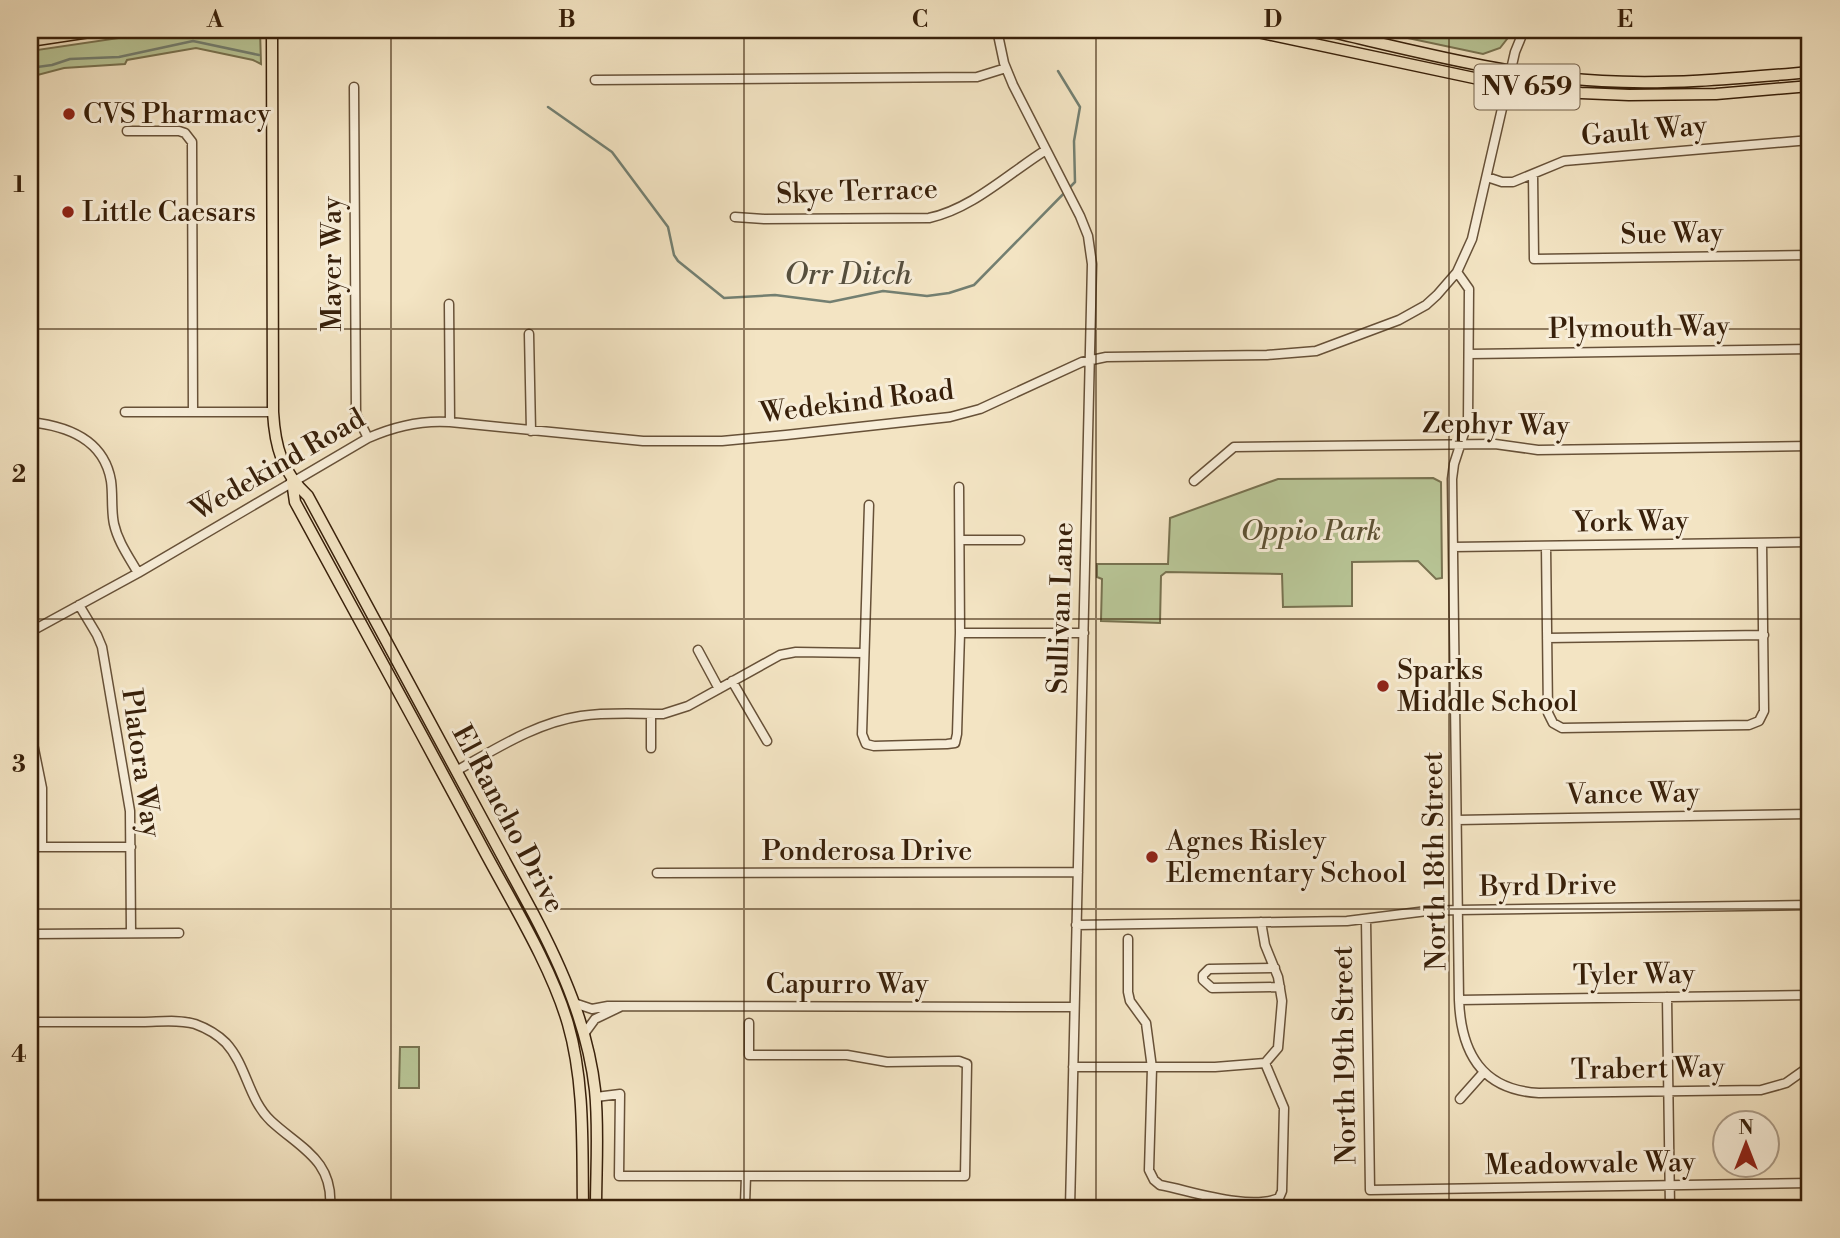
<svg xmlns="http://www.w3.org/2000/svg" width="1840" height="1238" viewBox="0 0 1840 1238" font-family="'Libre Bodoni',serif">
	<rect width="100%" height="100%" fill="#f3e4c3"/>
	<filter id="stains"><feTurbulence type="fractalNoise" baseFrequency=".00286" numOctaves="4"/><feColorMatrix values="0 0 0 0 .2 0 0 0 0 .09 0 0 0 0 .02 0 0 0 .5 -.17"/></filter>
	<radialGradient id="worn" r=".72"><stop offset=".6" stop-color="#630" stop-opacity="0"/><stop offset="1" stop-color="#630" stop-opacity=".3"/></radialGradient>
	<path fill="#b8c596" stroke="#787250" stroke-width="2" d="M173,30H260L261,64L253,60L196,48L127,60L125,64L64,68L30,77V51Z
		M1370,30H1514L1500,48L1483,54Z
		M1433,478L1441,482L1442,578L1436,579L1418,561L1352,562V606L1283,607L1282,574L1166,572L1161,576L1160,623L1101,621L1102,579L1097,577V564H1168L1170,518L1278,479Z
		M400,1047H419V1088H399Z"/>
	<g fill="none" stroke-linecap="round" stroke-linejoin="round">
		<path stroke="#737f71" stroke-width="2.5" d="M30,68L52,65L70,59L119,57L193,41L259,55
			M548,107L612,152L668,227L674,255L678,261L724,298L775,295L830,302L883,291L927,296L949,293L974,285L1075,182L1074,141L1080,107L1058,71"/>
		<defs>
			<path id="minor" d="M997,30L1004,63L1013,85L1080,216L1088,236L1092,264L1070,1208
				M595,80L977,77L1006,68
				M354,87L356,414L368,438
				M127,131H179L185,133L192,142L193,412
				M1533,174L1534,259L1810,255
				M1487,177L1502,182H1513L1564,161L1810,140
				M735,217L764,219L929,218C972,209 1009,173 1046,150
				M1457,272L1469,289L1468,421L1454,464L1452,479L1459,1000C1461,1053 1482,1090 1539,1093L1761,1090L1786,1083L1810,1066
				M449,304L450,422
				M529,334L531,431
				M1469,354L1810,349
				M125,412H273
				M30,422C67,426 104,439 111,481C113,495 111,510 114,524C118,542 129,557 138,573
				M1194,481L1234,447L1495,444L1538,450L1810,446
				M869,505L862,734L866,744L874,746L947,744L955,743L957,734L960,633L959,487
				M960,540H1020
				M1546,546L1548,713L1553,723L1562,728L1749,725L1759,721L1764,711L1762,543
				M1453,547L1810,542
				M79,605L97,635L102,647L130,811L131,933
				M30,632L138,573L368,438C395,426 421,420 450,422L643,441H722L786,435L950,417L980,409L1082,362L1106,357L1267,355L1316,351L1399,320L1426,305L1437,295L1457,272L1472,239L1515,52L1524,30
				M960,633H1084
				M1547,638L1764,635
				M698,650L719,689
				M732,681L767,741
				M651,714V748
				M30,729L42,788V847
				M456,771C496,749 535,723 581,716C608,712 636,714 663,714L688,706L780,655L796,652L863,653
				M1457,820L1810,814
				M30,847H131
				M657,873L1078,872
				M1366,919L1370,1190L1810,1183
				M1076,925L1347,921L1427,911L1458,910L1810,905
				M30,934L179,933
				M1128,939V992L1130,1001L1146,1023L1152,1068L1149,1170L1154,1180L1160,1185C1192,1191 1249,1211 1279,1198L1282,1191L1284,1108L1265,1063
				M1275,968L1209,969L1203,975V980L1212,988L1280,987
				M1667,997L1670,1208
				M1459,1000L1810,995
				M574,1003L592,1009L608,1006L1074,1007
				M30,1022C67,1022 104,1022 142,1022C159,1022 178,1019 195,1024C206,1028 218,1035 226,1043C247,1066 248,1099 271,1121C300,1148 334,1160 330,1208
				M584,1034L595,1019L620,1007
				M1073,1067H1215L1265,1063L1278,1048L1282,1001L1278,977L1265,945L1261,922
				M596,1097L620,1094L619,1176H746L745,1204L749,1208
				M1460,1099L1484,1072
				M746,1176H965L967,1064L959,1061L887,1062L847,1055H749V1023"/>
			<path id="major" d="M272,30L273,412C275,447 282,472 308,496L533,913C562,968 588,1027 595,1090C599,1128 596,1169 596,1208
				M1248,30L1507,85L1581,93L1629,95L1716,94L1810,86
				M1323,30C1415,51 1507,76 1602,81C1671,85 1741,78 1810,72
				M30,41L103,30
				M292,481L295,502C357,616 419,729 480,843C509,898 551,965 568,1024C585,1083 582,1147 583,1208"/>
		</defs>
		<use href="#minor" stroke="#675138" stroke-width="11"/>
		<use href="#major" stroke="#38200a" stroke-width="13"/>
		<use href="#minor" stroke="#f7edd8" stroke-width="8"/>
		<use href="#major" stroke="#f3e4c3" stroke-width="10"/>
	</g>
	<path fill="none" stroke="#38200a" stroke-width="2" stroke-opacity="0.55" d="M391,30V1208M744,30V1208M1096,30V1208M1449,30V1208M30,329H1810M30,619H1810M30,909H1810"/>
	<g fill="#8f2418" stroke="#f7edd8" stroke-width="2.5">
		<circle cx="69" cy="114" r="7"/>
		<circle cx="68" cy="212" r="7"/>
		<circle cx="1383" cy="686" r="7"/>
		<circle cx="1152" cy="857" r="7"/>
	</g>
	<g text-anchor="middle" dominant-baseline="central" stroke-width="6" stroke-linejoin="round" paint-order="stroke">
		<rect fill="#f7edd8" stroke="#715e48" stroke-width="2" x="1474.5" y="64.5" width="105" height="45" rx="5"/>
		<g font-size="26" font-weight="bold" fill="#38200a">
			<text x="1527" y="87">NV 659</text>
		</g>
		<g font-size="28" fill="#38200a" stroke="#f7edd8" text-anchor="start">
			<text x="83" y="114">CVS Pharmacy</text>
			<text x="82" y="212">Little Caesars</text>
			<text x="1397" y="670">Sparks<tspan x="1397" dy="32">Middle School</tspan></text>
			<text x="1166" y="841">Agnes Risley<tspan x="1166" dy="32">Elementary School</tspan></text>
		</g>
		<g font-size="28" fill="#38200a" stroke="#f7edd8">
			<text transform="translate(1644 131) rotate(-5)">Gault Way</text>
			<text transform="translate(857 192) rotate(-2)">Skye Terrace</text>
			<text transform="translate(1672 234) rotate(-1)">Sue Way</text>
			<text transform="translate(332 264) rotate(-90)">Mayer Way</text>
			<text transform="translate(1639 328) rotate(-1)">Plymouth Way</text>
			<text transform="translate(857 402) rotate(-7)">Wedekind Road</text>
			<text transform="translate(1496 425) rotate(1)">Zephyr Way</text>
			<text transform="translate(278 465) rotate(-30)">Wedekind Road</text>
			<text transform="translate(1631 522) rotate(-1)">York Way</text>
			<text transform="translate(1061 608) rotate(-88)">Sullivan Lane</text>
			<text transform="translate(141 763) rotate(82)">Platora Way</text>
			<text transform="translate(1633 794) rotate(-1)">Vance Way</text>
			<text transform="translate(508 819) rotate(62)">El Rancho Drive</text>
			<text x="867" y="851">Ponderosa Drive</text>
			<text transform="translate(1435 861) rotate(-91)">North 18th Street</text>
			<text transform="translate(1548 886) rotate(-1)">Byrd Drive</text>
			<text transform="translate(1634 975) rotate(-1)">Tyler Way</text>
			<text x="847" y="984">Capurro Way</text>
			<text transform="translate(1345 1055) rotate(-91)">North 19th Street</text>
			<text transform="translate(1648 1069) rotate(-1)">Trabert Way</text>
			<text transform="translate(1590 1164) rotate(-1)">Meadowvale Way</text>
		</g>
		<g font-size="28" font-style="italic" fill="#5e5234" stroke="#f7edd8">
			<text x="1311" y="531">Oppio Park</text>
		</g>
		<g font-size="30" font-style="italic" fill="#564f3d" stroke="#f7edd8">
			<text x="848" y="275">Orr Ditch</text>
		</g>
	</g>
	<rect width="1840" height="1238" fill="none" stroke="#f3e4c3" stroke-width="77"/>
	<g transform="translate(1746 1144)"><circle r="33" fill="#f7edd8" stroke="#ab9b86" stroke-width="2"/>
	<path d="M0-5L12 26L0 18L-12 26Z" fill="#8f2418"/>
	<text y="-10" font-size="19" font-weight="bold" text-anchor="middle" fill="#38200a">N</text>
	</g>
	<rect x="38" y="38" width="1763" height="1162" fill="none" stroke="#38200a" stroke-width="2.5"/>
	<g font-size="23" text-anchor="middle" font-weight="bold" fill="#38200a">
		<text x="215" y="27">A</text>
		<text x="567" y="27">B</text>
		<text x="920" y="27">C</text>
		<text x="1273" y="27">D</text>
		<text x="1625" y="27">E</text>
		<text x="19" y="192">1</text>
		<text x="19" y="482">2</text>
		<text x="19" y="772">3</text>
		<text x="19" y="1062">4</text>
	</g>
	<rect width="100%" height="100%" filter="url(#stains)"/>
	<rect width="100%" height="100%" fill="url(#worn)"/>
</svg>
